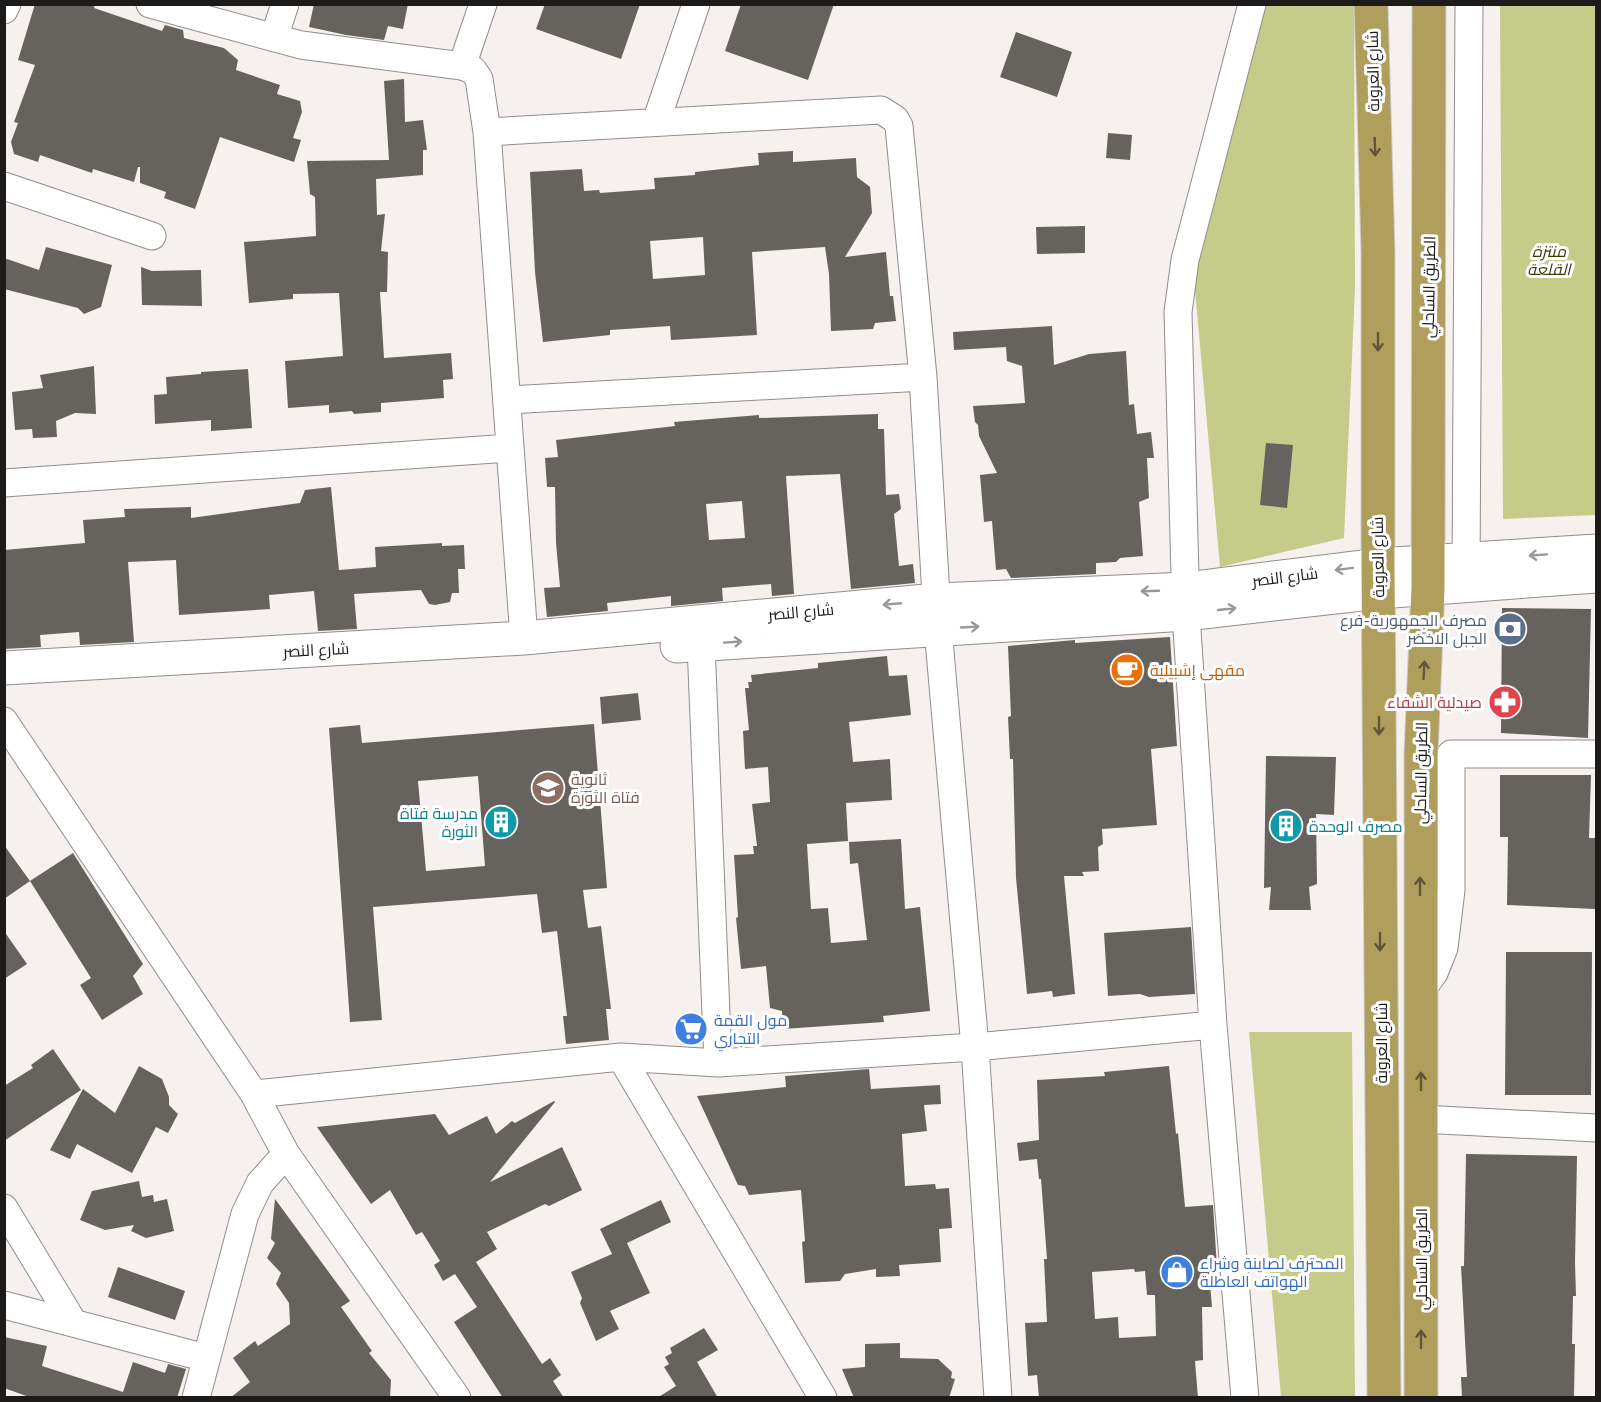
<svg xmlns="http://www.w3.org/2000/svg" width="1601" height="1402" viewBox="0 0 1601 1402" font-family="'Roboto Serif',Cairo,serif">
	<rect width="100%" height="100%" fill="#f6f1ee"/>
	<path fill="#c5cb89" d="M1257,5H1354L1355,289L1344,538L1220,567L1193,268Z
		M1500,5H1596V515L1503,519Z
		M1249,1032H1352L1355,1397H1281Z"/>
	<path fill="#66635f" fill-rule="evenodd" d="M35,4H95L94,8L162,31L165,25L183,30L184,38L224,48L238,60L236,70L280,85L277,94L300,101L302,112L293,138L301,140L294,162L220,137L195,209L164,198L166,192L140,183V167H138L134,182L93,169L92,173L40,155L38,162L14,154L11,142L18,123L14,122L35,65L18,60Z
		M314,4H408L403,29L388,26L384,40L346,35L309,27Z
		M545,4H640L621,59L536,29Z
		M741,4H834L808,80L725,51Z
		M1016,32L1072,52L1057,97L1000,77Z
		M404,79L405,122L423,120L427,150H423V175L376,179L377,215L385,214L381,251L388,252L387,292H380L384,358L451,353L453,379L443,380L444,398L381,403V412L354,414L352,411L329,413V405L288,408L285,361L343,356L339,293L293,294V299L249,303L244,242L316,236L315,197L310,194L307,161L389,160L384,81Z
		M1108,133L1132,135L1130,160L1106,158Z
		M793,151V162L856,158L857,177L870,187L872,213L845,257L886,252L890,296H893L896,321L875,323L873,329L831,331L829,274L825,247L752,252L757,335L671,340L670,326L610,330V335L543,342L535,272L530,172L582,169L584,191L599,190L600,193L655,189L654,178L695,175V172L759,165L758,153ZM703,237L705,275L653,279L650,241Z
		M1085,226V253L1037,254L1036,227Z
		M46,247L112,265L101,307L84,314L78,308L4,289V258L39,270Z
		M141,267L152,271L201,270L202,306L142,305Z
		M1052,326L1054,365L1089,354L1126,351L1129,405L1134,404L1137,434L1151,432L1154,458H1147L1149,498L1139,502L1143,556L1120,558L1116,562L1096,563V574L1011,578L1006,569L996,570L992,521L984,522L980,475L997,473L979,436L978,425L975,422L973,406L1025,403L1022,366L1007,361L1006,347L954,350L953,332Z
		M94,366L96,414L75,413L56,421L57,437L33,438L32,429L15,430L12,392L43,388L40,375Z
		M248,369L252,428L211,431V420L155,424L154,395L167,394L166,377L201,374V372Z
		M878,414V429H884L886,495L899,494L901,509L894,514L899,566L913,564L915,583L851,589L840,474L786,476L794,594L772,596L771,584L722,588L723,601L671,606V596L607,603L608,611L547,617L544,588L560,587L556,543L555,487H547L545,458L558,457L556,440L675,426L674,422L759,415V418ZM742,501L745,538L709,540L706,504Z
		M1266,443L1293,445L1287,508L1260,505Z
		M331,487L339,570L376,567L375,547L442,543V546L464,545L465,569H458L459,593H452L450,602L435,605L429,604L421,590L354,594L357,629L318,631L314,591L269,595L270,609L179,615L176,560L128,562L134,642L80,645L79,632L40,635L41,647L4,649V550L85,543L83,520L125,517L124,509L191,507V518L300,503L305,490Z
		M1502,608L1591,609L1588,738L1501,733Z
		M1170,637L1177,746L1151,749L1157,825L1102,829L1103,844L1098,847L1099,871L1082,872L1084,876H1064L1075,994L1053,997L1052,991L1027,994L1016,878L1013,759H1010L1008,717L1011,716L1008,646L1075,640V643Z
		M887,656L889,676L907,675L911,715L849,722L853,762L890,759L892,800L846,803L848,841L807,844L811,909L828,908L831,943L867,940L858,863L850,864L849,842L901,839L905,909L920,907L930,1011L883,1016L884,1022L783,1029L782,1011L770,1008L766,966L741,969L736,918L738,917L734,855L754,854L753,846H757L752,804L770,802L768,767L745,769L743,731L749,730L745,688H749L748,682H752L751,675L818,668V663Z
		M638,693L641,720L602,724L600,697Z
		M594,724L607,888L583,890L588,928L601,926L611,1009H606L609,1040L566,1044L563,1016H567L557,931L542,933L537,894L373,907L382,1020L350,1022L329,728L360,725L362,743ZM478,776L485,866L426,871L418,781Z
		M1266,756L1336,757L1334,815L1316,814L1317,884L1309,887L1311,910H1269L1271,887L1264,888Z
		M1500,775H1591L1589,838H1596L1595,909L1507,905L1508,837H1500Z
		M4,845L30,881L4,899Z
		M73,853L143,964L133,976L143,994L102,1020L80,985L91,978L30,881Z
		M1191,927L1195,994L1149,997L1140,994L1108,996L1104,933Z
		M4,931L27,964L4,979Z
		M1506,952H1592L1591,1095H1505Z
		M53,1049L81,1090L4,1141V1086L33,1068L31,1065Z
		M139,1066L162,1079L169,1097V1105L178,1114L168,1133L156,1127L132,1173L77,1144L70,1159L50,1150L83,1089L115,1113Z
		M1169,1066L1176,1134L1178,1133L1185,1207L1213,1205L1218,1283L1210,1284L1212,1307H1202L1203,1360L1195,1361L1198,1398H1039L1037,1375L1028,1376L1025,1323L1047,1322L1044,1259H1047L1041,1179H1039L1037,1159L1019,1161L1017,1143L1039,1140L1037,1080L1105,1076L1104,1072ZM1134,1269L1135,1272L1145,1271L1147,1295H1155L1156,1336L1119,1338L1118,1317L1095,1319L1092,1272Z
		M869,1069L871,1089L940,1085L941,1104L924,1105L927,1131L902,1134L905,1186L935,1184L936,1189L949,1188L952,1228L939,1229L941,1262L899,1265L900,1276L876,1277V1269L845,1274L840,1281L805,1283L802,1242L805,1241L801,1190L749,1195L745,1186L738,1185L697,1096L786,1087L785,1076Z
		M554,1101L555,1102L490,1182L562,1147L582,1190L549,1206L545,1204L487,1232L497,1249L476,1262L542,1364L550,1358L561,1375L553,1381L564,1398H503L454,1322L477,1307L455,1274L443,1281L434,1265L440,1261L422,1232L416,1235L390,1190L371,1204L317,1127L435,1114L449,1135L487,1116L496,1134L512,1121L515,1123Z
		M1466,1154L1577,1156L1575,1262L1576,1296H1573L1572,1344H1575L1574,1398H1462L1461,1377H1467L1461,1266H1464Z
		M139,1181L142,1197L153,1195L154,1202L167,1199L174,1231L146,1238L131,1231L134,1225L105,1230L80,1220L92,1191Z
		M275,1199L350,1301L341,1307L372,1351L369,1353L391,1380L390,1398H230L250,1382L233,1358L255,1341L258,1346L290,1324L289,1303L276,1284L281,1273L267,1258L275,1243L271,1239Z
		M661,1200L671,1222L627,1243L650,1293L610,1311L619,1329L596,1341L580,1303L582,1298L571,1272L612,1254L600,1229Z
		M118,1267L185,1291L175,1320L108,1297Z
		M704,1328L718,1350L697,1362L718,1398H657L676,1386L664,1367L669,1364L665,1357L672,1353L670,1348Z
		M4,1337L47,1346L42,1366L123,1392L133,1362L165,1373L168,1364L186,1369L177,1398H32L4,1388Z
		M900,1343V1358L938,1359L952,1372L951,1378L955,1379L949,1398H854L842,1369L865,1367V1344Z"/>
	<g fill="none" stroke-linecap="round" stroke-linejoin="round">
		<defs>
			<path id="minor" d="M150,4L301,45L462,66L473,70L479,79L487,132
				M4,10L7,4
				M274,38L285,4
				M462,66L483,4
				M656,122L696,4
				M4,186L152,236
				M508,400L923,377
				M4,483L510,448
				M1466,578L1469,4
				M524,638L487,132L881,110L895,119L899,126L923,377L938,629L975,1047L998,1398
				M701,644L718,1063
				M4,721L254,1094L286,1154L457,1398
				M1420,992L1434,973L1444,948L1451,890V754H1596
				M621,1057L823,1398
				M254,1094L621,1057L718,1063L975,1047L1213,1025
				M1421,1119L1596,1128
				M4,1208L73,1322
				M4,1305L206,1358
				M196,1398L245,1214L260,1183L286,1154
				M1245,1398L1213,1025L1186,614L1178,312L1185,260L1252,4"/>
			<path id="tertiary" d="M677,646L1186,614L1379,592L1596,576
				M4,668L524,638L937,600L1186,589L1378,565L1596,551"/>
			<path id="trunk" d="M1371,4L1378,252V565L1384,1398
				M1421,1398V754L1428,588L1429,4"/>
		</defs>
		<use href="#minor" stroke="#918d8a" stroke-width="29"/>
		<use href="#tertiary" stroke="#918d8a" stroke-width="35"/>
		<use href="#trunk" stroke="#cdcdcd" stroke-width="35"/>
		<use href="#minor" stroke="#fff" stroke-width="27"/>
		<use href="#tertiary" stroke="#fff" stroke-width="33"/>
		<use href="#trunk" stroke="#b09f5c" stroke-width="33"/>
	</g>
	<defs><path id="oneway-shaft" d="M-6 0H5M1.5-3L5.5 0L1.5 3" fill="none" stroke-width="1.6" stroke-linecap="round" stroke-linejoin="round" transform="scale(1.5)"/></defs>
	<g stroke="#5f5638">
		<use href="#oneway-shaft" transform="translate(1375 147) rotate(88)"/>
		<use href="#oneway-shaft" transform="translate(1378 342) rotate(90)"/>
		<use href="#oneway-shaft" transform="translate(1424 670) rotate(-87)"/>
		<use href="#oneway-shaft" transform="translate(1379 726) rotate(90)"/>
		<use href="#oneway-shaft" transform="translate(1420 886) rotate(-90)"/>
		<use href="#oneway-shaft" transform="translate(1380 942) rotate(90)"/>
		<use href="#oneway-shaft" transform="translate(1421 1081) rotate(-90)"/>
		<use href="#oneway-shaft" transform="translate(1421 1339) rotate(-90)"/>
	</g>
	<g stroke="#999898">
		<use href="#oneway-shaft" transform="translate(1538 555) rotate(176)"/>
		<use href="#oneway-shaft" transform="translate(1344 569) rotate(173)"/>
		<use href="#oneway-shaft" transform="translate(1150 591) rotate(178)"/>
		<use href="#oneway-shaft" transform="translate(892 604) rotate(175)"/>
		<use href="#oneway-shaft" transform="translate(1227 609) rotate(-6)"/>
		<use href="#oneway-shaft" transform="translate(970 627) rotate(-3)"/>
		<use href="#oneway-shaft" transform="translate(733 642) rotate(-4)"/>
	</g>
	<defs>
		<symbol id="bank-disc" viewBox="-11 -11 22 22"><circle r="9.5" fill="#5c6f8a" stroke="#fff"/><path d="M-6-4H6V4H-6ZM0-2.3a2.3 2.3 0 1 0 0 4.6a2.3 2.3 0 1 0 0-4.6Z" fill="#fff"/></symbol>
		<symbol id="cafe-disc" viewBox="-11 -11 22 22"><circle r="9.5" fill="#e8710a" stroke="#fff"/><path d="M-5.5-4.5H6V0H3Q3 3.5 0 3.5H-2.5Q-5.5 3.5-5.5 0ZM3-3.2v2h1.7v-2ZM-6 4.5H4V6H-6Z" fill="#fff"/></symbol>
		<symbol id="pharmacy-disc" viewBox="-11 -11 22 22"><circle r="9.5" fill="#e0444e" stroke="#fff"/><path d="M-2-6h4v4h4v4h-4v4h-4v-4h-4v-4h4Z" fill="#fff"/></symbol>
		<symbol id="school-disc" viewBox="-11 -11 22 22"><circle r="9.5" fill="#8d6e63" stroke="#fff"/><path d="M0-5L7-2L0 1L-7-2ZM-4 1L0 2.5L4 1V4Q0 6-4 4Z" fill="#fff"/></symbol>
		<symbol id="building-disc" viewBox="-11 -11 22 22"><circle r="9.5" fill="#0f9aa8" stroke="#fff"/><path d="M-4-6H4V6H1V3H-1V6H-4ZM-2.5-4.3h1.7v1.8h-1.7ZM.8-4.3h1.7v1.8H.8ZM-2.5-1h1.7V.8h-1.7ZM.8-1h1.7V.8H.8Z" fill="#fff"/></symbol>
		<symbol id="supermarket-disc" viewBox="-11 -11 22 22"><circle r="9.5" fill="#3f7fe0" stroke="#fff"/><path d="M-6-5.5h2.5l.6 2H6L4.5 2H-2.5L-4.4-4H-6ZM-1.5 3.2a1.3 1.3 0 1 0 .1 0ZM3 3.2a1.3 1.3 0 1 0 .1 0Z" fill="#fff"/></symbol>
		<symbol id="shop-disc" viewBox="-11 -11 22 22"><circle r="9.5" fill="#3f7fe0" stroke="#fff"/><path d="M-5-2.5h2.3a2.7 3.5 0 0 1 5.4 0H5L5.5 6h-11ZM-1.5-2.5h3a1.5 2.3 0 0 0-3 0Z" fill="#fff"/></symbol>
	</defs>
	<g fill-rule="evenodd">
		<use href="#bank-disc" x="1491" y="610" width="38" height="38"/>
		<use href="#cafe-disc" x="1108" y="651" width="38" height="38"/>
		<use href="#pharmacy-disc" x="1486" y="683" width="38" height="38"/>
		<use href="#school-disc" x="529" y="769" width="38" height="38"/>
		<use href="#building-disc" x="482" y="803" width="38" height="38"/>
		<use href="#building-disc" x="1267" y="807" width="38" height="38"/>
		<use href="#supermarket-disc" x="672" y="1010" width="38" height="38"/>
		<use href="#shop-disc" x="1158" y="1253" width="38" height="38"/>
	</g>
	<g text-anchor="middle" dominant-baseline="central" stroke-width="6" stroke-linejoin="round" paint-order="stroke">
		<g font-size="16" fill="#1d1b1a" stroke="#fff">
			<text transform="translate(1373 71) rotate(-91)">شارع العروبة</text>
			<text transform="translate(1429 287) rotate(-89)">الطريق الساحلي</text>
			<text transform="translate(1378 557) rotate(-91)">شارع العروبة</text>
			<text transform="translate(1285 577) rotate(-7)">شارع النصر</text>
			<text transform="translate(801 612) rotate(-5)">شارع النصر</text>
			<text transform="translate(316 650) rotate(-3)">شارع النصر</text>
			<text transform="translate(1421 773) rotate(-89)">الطريق الساحلي</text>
			<text transform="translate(1381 1043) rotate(-90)">شارع العروبة</text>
			<text transform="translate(1421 1259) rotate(-90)">الطريق الساحلي</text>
		</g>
		<g font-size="16" font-style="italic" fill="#393c06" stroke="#fff">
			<text x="1549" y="251">منتزة<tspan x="1549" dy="18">القلعة</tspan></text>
		</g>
		<g font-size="16" fill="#4e5e75" stroke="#fff" text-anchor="end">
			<text x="1487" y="620">مصرف الجمهورية-فرع<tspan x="1487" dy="18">الجبل الاخضر</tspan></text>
		</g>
		<g font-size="16" fill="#c56008" stroke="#fff" text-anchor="start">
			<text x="1150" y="670">مقهى إشبيلية</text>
		</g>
		<g font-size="16" fill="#be3a42" stroke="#fff" text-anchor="end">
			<text x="1482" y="702">صيدلية الشفاء</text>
		</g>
		<g font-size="16" fill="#785e54" stroke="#fff" text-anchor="start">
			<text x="571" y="779">ثانوية<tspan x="571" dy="18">فتاة الثورة</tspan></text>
		</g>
		<g font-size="16" fill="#0d838f" stroke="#fff" text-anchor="end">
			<text x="478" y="813">مدرسة فتاة<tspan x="478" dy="18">الثورة</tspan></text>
			<text x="1309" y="826" text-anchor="start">مصرف الوحدة</text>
		</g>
		<g font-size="16" fill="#366cbe" stroke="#fff" text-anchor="start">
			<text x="714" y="1020">مول القمة<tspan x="714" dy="18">التجاري</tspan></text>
			<text x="1200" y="1263">المحترف لصاينة وشراء<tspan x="1200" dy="18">الهواتف العاطلة</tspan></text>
		</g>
	</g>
	<rect width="1601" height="1402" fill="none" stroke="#1d1b1a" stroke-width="12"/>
</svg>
